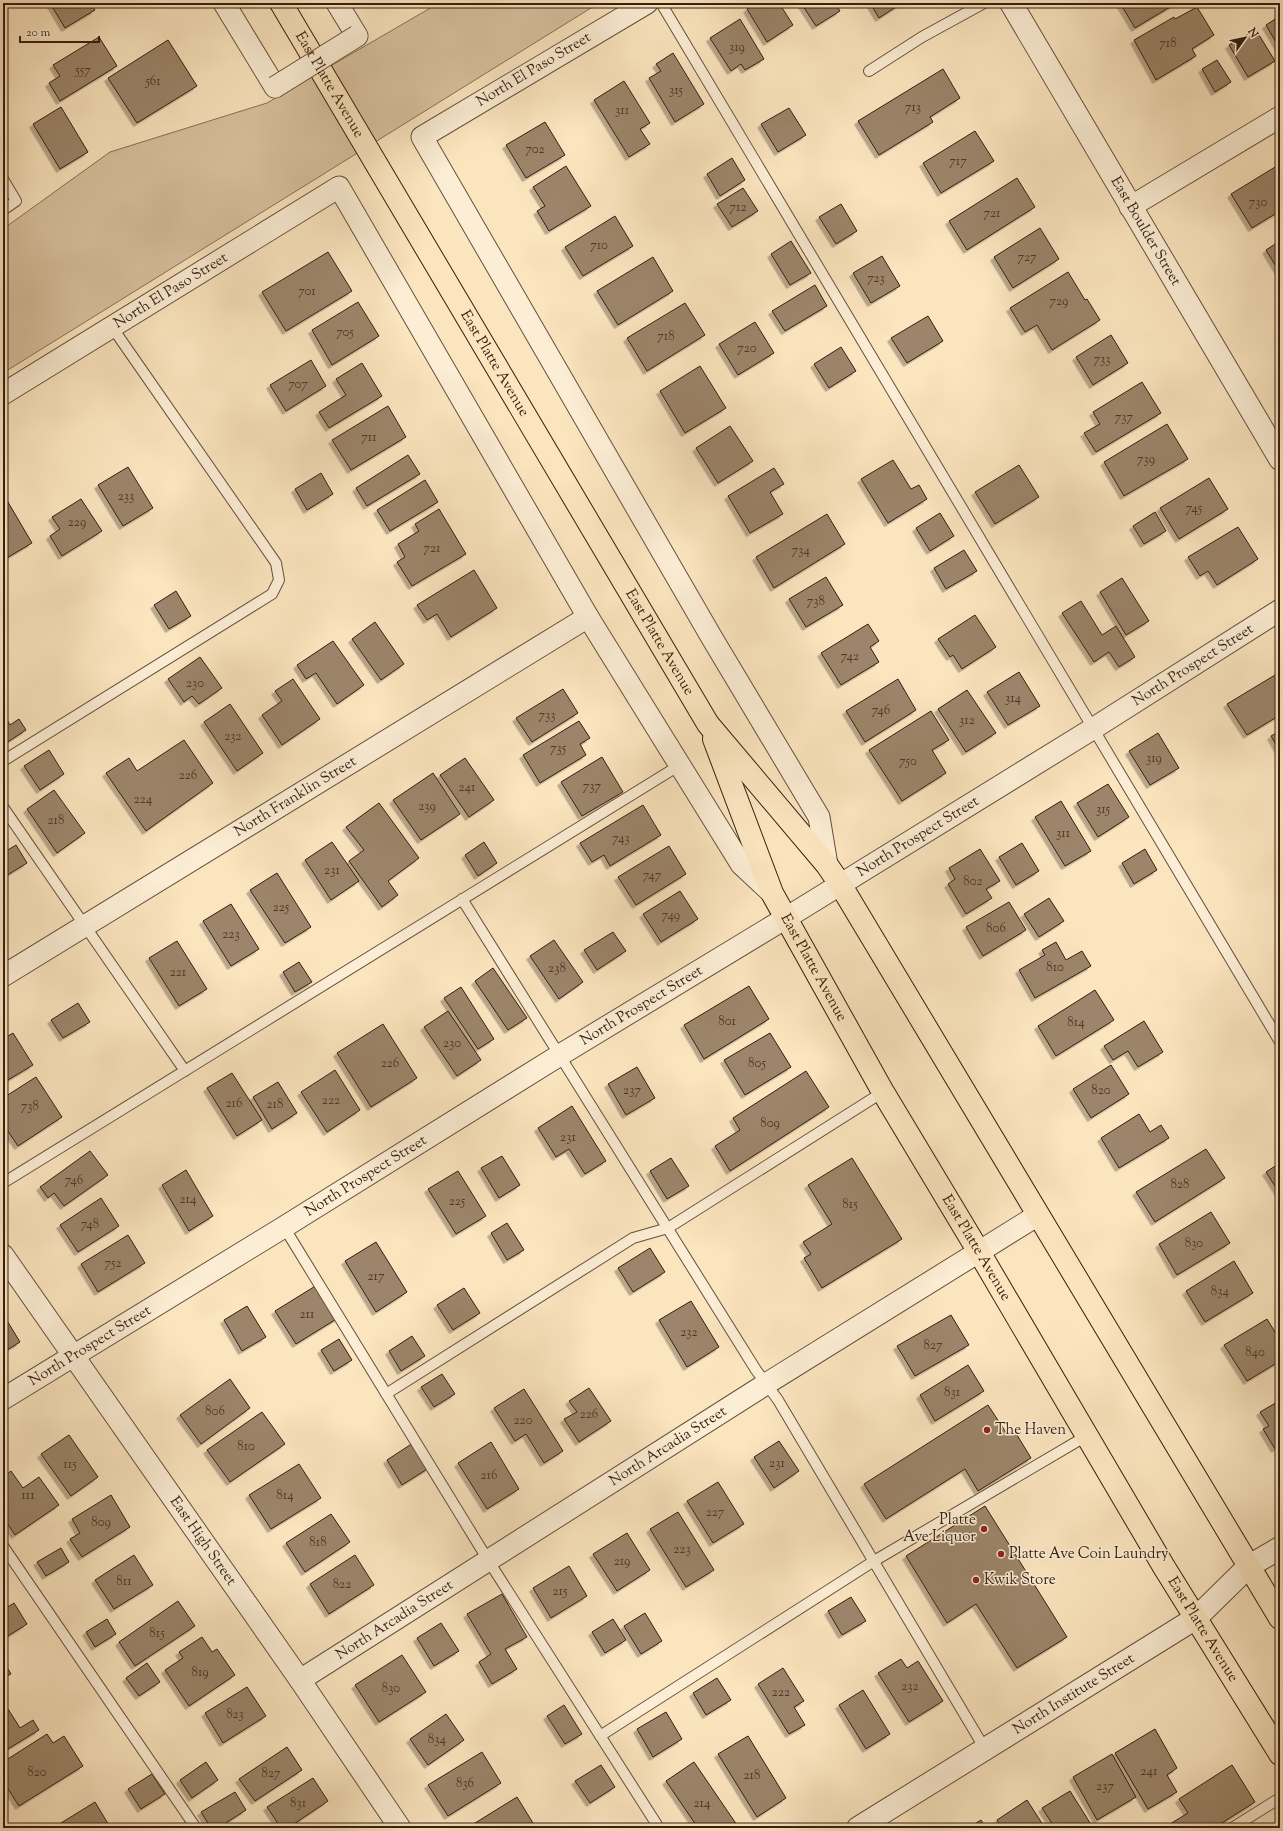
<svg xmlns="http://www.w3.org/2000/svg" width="1283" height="1831" viewBox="0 0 1283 1831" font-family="'Sorts Mill Goudy',serif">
	<defs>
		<filter id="shadow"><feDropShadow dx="-3.5" dy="3.5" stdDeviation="0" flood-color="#0004"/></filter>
	</defs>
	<rect width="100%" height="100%" fill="#fbe5bf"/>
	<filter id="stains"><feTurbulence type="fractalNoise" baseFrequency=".005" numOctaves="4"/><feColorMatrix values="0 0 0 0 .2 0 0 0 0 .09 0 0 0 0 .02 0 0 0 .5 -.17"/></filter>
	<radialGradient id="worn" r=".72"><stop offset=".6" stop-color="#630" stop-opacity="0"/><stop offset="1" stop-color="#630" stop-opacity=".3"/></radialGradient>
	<path fill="#dac3a1" stroke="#887059" d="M439,3H599L3,373V229L110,152L267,103Z"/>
	<path fill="#9c856b" stroke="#361e11" filter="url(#shadow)" d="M50,3H90L95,10L65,28Z
		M755,3H779L793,25L767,42L747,9Z
		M801,3H835L840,11L816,26Z
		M870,3H902L879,18Z
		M1120,3H1174L1175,4L1135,28Z
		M1197,7L1214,35L1192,49L1196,56L1156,80L1134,40L1174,17L1175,19Z
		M1280,16V49L1266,25Z
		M740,19L764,59L745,70L741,64L731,71L710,38Z
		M1256,30L1275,61L1248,77L1229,45Z
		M99,37L117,66L60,101L49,83L60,76L53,65Z
		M168,40L197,86L137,123L108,78Z
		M673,53L704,104L675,122L649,78L661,71L656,64Z
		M1217,60L1231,82L1215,92L1202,69Z
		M943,69L960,98L930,117L933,122L879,155L858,121Z
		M624,81L650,123L640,129L650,144L629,157L594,100Z
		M61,107L88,152L60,169L33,124Z
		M789,108L806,135L778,152L761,124Z
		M545,122L565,155L526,178L506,145Z
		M975,131L994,161L941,193L923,163Z
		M732,158L745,180L720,196L707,174Z
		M1280,164V211L1252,228L1231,194Z
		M566,166L591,206L549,231L537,211L545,206L533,187Z
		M1017,178L1035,207L967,250L949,221Z
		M743,188L758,211L732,227L717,204Z
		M841,204L857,231L836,244L819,217Z
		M615,216L633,246L583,276L565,247Z
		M1040,228L1059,259L1013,288L994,257Z
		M791,241L811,273L790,285L771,254Z
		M1280,241V273L1266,250Z
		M328,252L352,291L286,331L262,292Z
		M882,256L900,286L871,303L853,273Z
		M653,257L673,291L618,325L597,291Z
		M1068,272L1085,300L1087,299L1100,320L1052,350L1037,325L1025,332L1010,308Z
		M815,285L827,306L785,331L772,311Z
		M358,302L379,336L332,365L312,330Z
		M685,303L705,335L647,371L627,338Z
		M928,316L943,341L907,363L891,338Z
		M755,322L774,353L738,375L719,344Z
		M1111,335L1128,363L1093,385L1076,357Z
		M841,347L856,371L829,388L814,364Z
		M311,360L326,386L286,411L270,385Z
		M362,363L382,396L329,428L319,412L346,395L336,379Z
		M700,366L726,408L685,433L660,391Z
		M1142,382L1161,413L1096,452L1084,433L1100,424L1093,412Z
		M388,406L406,437L351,470L332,440Z
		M1167,424L1188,459L1124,496L1104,462Z
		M730,426L753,461L718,483L696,448Z
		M408,455L420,474L367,506L356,488Z
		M893,460L911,489L919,485L927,499L888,523L861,479Z
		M1019,465L1039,497L995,524L975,492Z
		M128,467L153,508L123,526L98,485Z
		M774,468L784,484L770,492L783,514L750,533L728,496Z
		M321,473L333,494L307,510L295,489Z
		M1209,478L1228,509L1179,539L1160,508Z
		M425,480L438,502L390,531L377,510Z
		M5,497L32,543L5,559L3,555V498Z
		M81,499L102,531L62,556L50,536L60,529L52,517Z
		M439,509L466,554L412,586L397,562L405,557L398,544L419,531L415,524Z
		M1155,512L1166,531L1144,544L1133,526Z
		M940,513L954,536L930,551L916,528Z
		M827,514L845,544L774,588L756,557Z
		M1238,527L1258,559L1217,585L1208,571L1200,576L1188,557Z
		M964,550L977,571L946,589L934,568Z
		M474,570L497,608L451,637L437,614L427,620L417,605Z
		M826,577L843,605L806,627L789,599Z
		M1122,578L1149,621L1126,635L1100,592Z
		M176,591L191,616L169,629L154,605Z
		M1081,601L1102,635L1116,626L1135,657L1119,667L1109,652L1094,662L1062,613Z
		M975,615L996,647L962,669L953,655L950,657L938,639Z
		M375,622L404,664L381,680L352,639Z
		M868,624L879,641L870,647L879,662L841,685L821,653Z
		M333,641L364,685L337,704L316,673L306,679L297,665Z
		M200,657L222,688L199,704L192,696L184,702L168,679Z
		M1019,672L1040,706L1008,725L987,692Z
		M1280,672V715L1247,735L1227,704Z
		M293,679L320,719L282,745L262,715L282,701L275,691Z
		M898,679L916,710L865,742L846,711Z
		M563,689L578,713L532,742L516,718Z
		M967,690L996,733L966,752L938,709Z
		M230,704L263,753L237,771L204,722Z
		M931,711L949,740L932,750L946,773L902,801L869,750Z
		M3,713L10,725L19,719L26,730L3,745Z
		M579,721L590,738L580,744L586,755L540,783L523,755Z
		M1280,731V752L1271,736Z
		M1158,733L1179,768L1150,785L1129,751Z
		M184,740L213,783L146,831L106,773L129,758L137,771Z
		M49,750L64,774L40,790L24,766Z
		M602,757L623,792L582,816L561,782Z
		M465,758L494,800L469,817L440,775Z
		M433,773L460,814L421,840L393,800Z
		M1108,784L1129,817L1098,837L1077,803Z
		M54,790L85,833L57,853L27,809Z
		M1061,801L1091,851L1065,866L1035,817Z
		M379,803L419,858L388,881L398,895L382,907L349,861L364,850L346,827Z
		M643,805L661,835L610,866L604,855L592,862L580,843Z
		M332,842L359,881L331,900L305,860Z
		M484,842L497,863L478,876L465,855Z
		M1022,843L1039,871L1016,885L999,857Z
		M16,845L27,863L4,877L3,853Z
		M669,846L686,874L636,905L618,877Z
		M980,849L1000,881L986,889L992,898L966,914L948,884L955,879L949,868Z
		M1145,849L1157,870L1134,884L1122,863Z
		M277,873L311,927L285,943L250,890Z
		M680,891L698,919L661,942L643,914Z
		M1049,898L1064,921L1039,937L1024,914Z
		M1009,902L1026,930L983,956L966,927Z
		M231,904L259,949L231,966L203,921Z
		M613,932L626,951L597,970L584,950Z
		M554,940L583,982L559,999L530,956Z
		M177,941L207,989L179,1006L149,958Z
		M1056,942L1066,960L1082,951L1091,966L1035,998L1019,970L1045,955L1042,950Z
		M299,962L312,982L295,992L283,972Z
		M493,968L527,1018L508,1030L475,981Z
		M749,986L769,1019L704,1059L684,1025Z
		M461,987L494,1039L478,1049L444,998Z
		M1095,990L1114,1020L1056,1056L1038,1026Z
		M78,1003L90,1022L63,1038L51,1020Z
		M448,1011L481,1060L457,1076L424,1027Z
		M1144,1021L1163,1052L1138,1067L1128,1051L1113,1060L1104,1046Z
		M383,1024L417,1078L371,1107L337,1053Z
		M13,1033L33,1065L3,1083V1039Z
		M770,1033L791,1067L745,1095L724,1060Z
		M1111,1065L1129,1094L1091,1118L1073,1089Z
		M637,1067L655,1098L626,1115L608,1084Z
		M335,1070L360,1110L327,1132L301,1092Z
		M806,1071L829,1107L730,1171L715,1146L740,1130L733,1118Z
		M232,1073L262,1120L237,1136L207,1088Z
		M36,1077L62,1117L18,1146L3,1124V1098Z
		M278,1082L297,1113L272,1129L253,1097Z
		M572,1106L606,1161L585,1174L569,1149L556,1157L538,1128Z
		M1139,1114L1150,1132L1161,1125L1169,1138L1119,1168L1101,1138Z
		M1206,1149L1225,1178L1155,1222L1136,1192Z
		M90,1151L108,1175L64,1206L54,1193L48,1198L40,1187Z
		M502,1156L520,1185L499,1198L481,1168Z
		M671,1158L689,1186L667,1199L650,1171Z
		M852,1158L902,1239L822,1288L804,1258L811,1254L803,1242L832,1224L808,1185Z
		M1280,1163V1194L1266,1172Z
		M186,1170L213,1216L189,1231L162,1185Z
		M458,1171L486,1216L456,1234L428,1189Z
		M101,1198L119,1226L78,1252L60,1225Z
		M1211,1212L1230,1243L1177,1275L1159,1244Z
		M507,1223L524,1250L507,1260L491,1233Z
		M128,1235L145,1263L98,1292L81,1264Z
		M376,1242L407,1292L376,1312L345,1261Z
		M650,1248L665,1272L633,1292L618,1268Z
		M1234,1261L1253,1293L1205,1322L1186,1291Z
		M317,1285L338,1318L296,1344L275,1311Z
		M464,1288L480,1313L453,1330L437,1305Z
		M691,1301L719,1347L687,1367L659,1320Z
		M247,1306L266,1337L242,1351L224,1320Z
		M3,1314L20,1342L4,1352L3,1351Z
		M951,1315L969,1345L915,1376L897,1346Z
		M1267,1319L1280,1340V1361L1247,1381L1224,1345Z
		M412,1336L425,1356L401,1371L389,1351Z
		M339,1339L352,1360L334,1371L321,1350Z
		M968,1365L984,1391L935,1421L920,1395Z
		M442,1374L455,1394L434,1407L421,1387Z
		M230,1379L250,1408L201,1444L180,1415Z
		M589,1388L611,1421L579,1442L564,1419L577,1412L569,1401Z
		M524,1389L563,1451L544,1463L526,1434L515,1441L494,1408Z
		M1279,1401L1280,1403V1446L1275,1449L1263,1429L1269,1426L1260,1412Z
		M988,1405L1007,1434L1014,1430L1031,1458L978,1491L965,1469L886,1519L864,1484Z
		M262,1412L285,1444L230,1482L207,1450Z
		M69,1435L98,1477L71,1496L41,1454Z
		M779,1441L799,1471L774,1488L754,1457Z
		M491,1442L519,1489L487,1509L458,1463Z
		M413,1443L429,1468L402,1485L387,1460Z
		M299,1464L321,1498L271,1529L249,1495Z
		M11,1471L23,1488L39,1477L59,1505L15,1535L3,1517V1477Z
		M718,1482L744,1524L713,1543L687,1501Z
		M111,1495L130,1527L82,1557L70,1539L80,1533L72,1519Z
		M985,1506L1067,1637L1017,1668L976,1604L947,1623L906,1556Z
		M678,1512L714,1570L686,1587L650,1529Z
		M331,1514L350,1542L305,1572L286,1543Z
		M627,1533L650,1570L617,1591L593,1554Z
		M61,1548L69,1562L46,1576L37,1562Z
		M134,1555L153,1585L114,1609L95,1580Z
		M355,1555L374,1585L329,1614L310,1584Z
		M569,1566L587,1596L551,1618L533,1588Z
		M502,1594L527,1637L505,1649L517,1669L492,1684L479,1662L491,1654L467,1614Z
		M851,1597L866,1621L842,1635L828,1611Z
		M178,1601L195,1626L135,1666L119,1642Z
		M14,1603L27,1624L3,1639V1610Z
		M645,1613L662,1641L641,1654L624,1626Z
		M107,1619L116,1634L95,1647L86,1632Z
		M613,1619L626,1640L605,1653L592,1632Z
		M441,1623L459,1651L434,1666L417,1638Z
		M202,1637L212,1652L217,1649L235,1675L189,1706L165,1670L183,1658L179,1652Z
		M402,1655L426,1692L379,1722L355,1685Z
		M901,1659L907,1668L918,1661L943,1701L909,1722L878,1673Z
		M3,1661L11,1674L3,1678Z
		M147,1663L160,1682L139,1696L126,1678Z
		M783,1668L804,1701L794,1707L805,1725L789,1734L758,1684Z
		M717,1678L731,1700L706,1715L693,1693Z
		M247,1687L266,1716L223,1743L205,1713Z
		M863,1690L890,1734L866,1749L839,1705Z
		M564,1705L582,1734L565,1744L547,1716Z
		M8,1709L20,1728L33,1720L39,1730L3,1752V1712Z
		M666,1712L682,1739L653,1757L637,1729Z
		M446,1714L464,1740L428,1765L410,1739Z
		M1155,1729L1177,1768L1167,1775L1177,1792L1148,1809L1115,1753Z
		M47,1734L53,1743L64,1736L83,1766L19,1806L3,1781V1762Z
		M748,1736L786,1798L757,1817L718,1754Z
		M287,1747L302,1770L255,1801L239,1779Z
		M482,1752L501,1783L448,1816L428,1785Z
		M1112,1754L1136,1797L1097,1820L1073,1777Z
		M206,1762L218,1780L192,1798L180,1780Z
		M694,1762L739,1828H698L666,1781Z
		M601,1765L615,1787L590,1803L575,1781Z
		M1232,1765L1255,1802L1214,1828H1173L1170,1824L1188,1813L1179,1799Z
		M152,1774L165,1794L141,1809L128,1789Z
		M313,1778L328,1801L288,1828H281L267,1807Z
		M1070,1791L1092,1826L1089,1828H1055L1042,1808Z
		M235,1792L246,1810L218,1828H211L201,1812Z
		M517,1797L536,1828H467Z
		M1027,1800L1045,1828H1002L997,1820Z
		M95,1802L110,1827L53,1828Z
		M981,1820L986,1828H968Z"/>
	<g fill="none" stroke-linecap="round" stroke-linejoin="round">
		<defs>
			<path id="service" d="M661,3L1280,1042
				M869,71L922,37L984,3
				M3,179L16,201L3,210
				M3,761L272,594L279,580L276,563L112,327
				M3,807L185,1071
				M462,899L756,1370L778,1400L985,1749
				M3,1183L680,765
				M284,1227L488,1560L659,1828
				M386,1394L633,1238L668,1228L883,1092
				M3,1546L196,1828
				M600,1736L874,1561L1088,1435
				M1232,1828L1280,1798"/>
			<g id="minor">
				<path d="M224,3L275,87"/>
				<path d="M337,3L357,36"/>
				<path d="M647,3L422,137L712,638L819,817L827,865"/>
				<path d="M1130,207L1280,117"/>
				<path id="s1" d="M3,394L339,187L588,617L741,864L772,893"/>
				<path id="s2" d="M3,976L588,617"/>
				<path id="s3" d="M3,1255L300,1680L400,1828"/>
				<path id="s4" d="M3,1399L284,1227L560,1055L786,918L1094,728L1280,610"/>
				<path id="s5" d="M300,1680L766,1384L1038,1215"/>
			</g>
			<g id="tertiary">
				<path id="s6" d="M1011,3L1280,459"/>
				<path id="s7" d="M858,1828L1196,1618L1249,1566L1280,1548"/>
			</g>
			<g id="primary">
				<path id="s8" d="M281,3L708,724L827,865L840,884L1280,1618"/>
				<path id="s9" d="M714,739L772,893L883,1092L979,1252L1164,1567L1280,1754"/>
			</g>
		</defs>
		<use href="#service" stroke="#67503c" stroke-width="12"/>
		<use href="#minor" stroke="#67503c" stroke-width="23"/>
		<use href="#tertiary" stroke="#67503c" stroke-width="24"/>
		<use href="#primary" stroke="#361e11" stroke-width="24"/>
		<use href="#service" stroke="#fceed5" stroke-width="10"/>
		<use href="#minor" stroke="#fceed5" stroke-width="21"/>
		<use href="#tertiary" stroke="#fceed5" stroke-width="22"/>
		<use href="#primary" stroke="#fbe5bf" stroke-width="22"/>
		<defs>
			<path id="minor-bridge" d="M275,87L357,36"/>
		</defs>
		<use href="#minor-bridge" stroke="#67503c" stroke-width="23" stroke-linecap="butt"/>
		<use href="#minor-bridge" stroke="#fceed5" stroke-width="21"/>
	</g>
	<g fill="#8f2418" stroke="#fceed5" stroke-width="1.5">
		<circle cx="987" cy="1430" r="4"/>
		<circle cx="984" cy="1529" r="4"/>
		<circle cx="1001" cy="1554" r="4"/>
		<circle cx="976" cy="1580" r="4"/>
	</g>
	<g text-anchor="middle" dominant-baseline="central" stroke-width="3" stroke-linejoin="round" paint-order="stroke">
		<g font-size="13" fill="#503828">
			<text x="1168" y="44">718</text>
			<text x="737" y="48">319</text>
			<text x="83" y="71">557</text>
			<text x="153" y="82">561</text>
			<text x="676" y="91">315</text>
			<text x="913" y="108">713</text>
			<text x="622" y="111">311</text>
			<text x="535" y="150">702</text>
			<text x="958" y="162">717</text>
			<text x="1258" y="203">730</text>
			<text x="738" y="208">712</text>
			<text x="992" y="214">721</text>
			<text x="599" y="246">710</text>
			<text x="1027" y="258">727</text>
			<text x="876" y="279">723</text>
			<text x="307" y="292">701</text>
			<text x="1059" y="302">729</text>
			<text x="345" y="333">705</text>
			<text x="666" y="337">718</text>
			<text x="747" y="349">720</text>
			<text x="1102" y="360">733</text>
			<text x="298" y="385">707</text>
			<text x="1124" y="418">737</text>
			<text x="369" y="438">711</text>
			<text x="1146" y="460">739</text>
			<text x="126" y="497">233</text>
			<text x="1194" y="509">745</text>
			<text x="77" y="523">229</text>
			<text x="432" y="549">721</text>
			<text x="801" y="551">734</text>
			<text x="816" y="602">738</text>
			<text x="850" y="657">742</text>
			<text x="195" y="684">230</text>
			<text x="1013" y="699">314</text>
			<text x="881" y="711">746</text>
			<text x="547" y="716">733</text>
			<text x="967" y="721">312</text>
			<text x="233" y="737">232</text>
			<text x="558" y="749">735</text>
			<text x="1154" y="759">319</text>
			<text x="908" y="762">750</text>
			<text x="188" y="776">226</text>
			<text x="592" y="787">737</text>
			<text x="467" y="788">241</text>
			<text x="143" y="800">224</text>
			<text x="427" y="807">239</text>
			<text x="1103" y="810">315</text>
			<text x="56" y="821">218</text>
			<text x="1063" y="834">311</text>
			<text x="621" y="839">743</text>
			<text x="332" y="871">231</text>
			<text x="652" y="876">747</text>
			<text x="973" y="882">802</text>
			<text x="281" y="908">225</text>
			<text x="671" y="916">749</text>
			<text x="996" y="929">806</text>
			<text x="231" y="935">223</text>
			<text x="1055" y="968">810</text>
			<text x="557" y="969">238</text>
			<text x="178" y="973">221</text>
			<text x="727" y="1022">801</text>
			<text x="1076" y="1023">814</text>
			<text x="452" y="1044">230</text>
			<text x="390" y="1064">226</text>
			<text x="757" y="1064">805</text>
			<text x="632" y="1091">237</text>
			<text x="1101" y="1091">820</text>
			<text x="331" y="1101">222</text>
			<text x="234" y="1104">216</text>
			<text x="275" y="1105">218</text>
			<text x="30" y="1107">738</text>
			<text x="770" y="1124">809</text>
			<text x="568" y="1138">231</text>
			<text x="74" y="1181">746</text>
			<text x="1180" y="1185">828</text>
			<text x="188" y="1200">214</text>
			<text x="457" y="1202">225</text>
			<text x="850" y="1205">815</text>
			<text x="90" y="1225">748</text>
			<text x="1194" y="1244">830</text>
			<text x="113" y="1264">752</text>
			<text x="376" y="1277">217</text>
			<text x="1220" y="1292">834</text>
			<text x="307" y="1315">211</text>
			<text x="689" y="1333">232</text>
			<text x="933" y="1346">827</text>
			<text x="1255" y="1353">840</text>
			<text x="952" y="1393">831</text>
			<text x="215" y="1412">806</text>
			<text x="589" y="1415">226</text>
			<text x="523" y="1421">220</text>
			<text x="246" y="1447">810</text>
			<text x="777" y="1464">231</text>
			<text x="70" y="1465">115</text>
			<text x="489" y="1476">216</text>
			<text x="28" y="1496">111</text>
			<text x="285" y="1496">814</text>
			<text x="715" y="1513">227</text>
			<text x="101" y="1523">809</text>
			<text x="318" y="1543">818</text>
			<text x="682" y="1550">223</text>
			<text x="622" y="1562">219</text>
			<text x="124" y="1582">811</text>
			<text x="342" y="1585">822</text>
			<text x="560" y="1592">215</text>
			<text x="157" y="1634">815</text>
			<text x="200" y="1673">819</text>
			<text x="910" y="1687">232</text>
			<text x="391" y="1689">830</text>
			<text x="781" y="1693">222</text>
			<text x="235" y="1715">823</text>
			<text x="437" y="1740">834</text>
			<text x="1149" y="1772">241</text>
			<text x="37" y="1773">820</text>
			<text x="271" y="1774">827</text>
			<text x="752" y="1776">218</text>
			<text x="465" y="1784">836</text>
			<text x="1105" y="1787">237</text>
			<text x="298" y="1804">831</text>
			<text x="702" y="1804">214</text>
		</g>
		<g font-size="15" fill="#361e11" stroke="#fceed5">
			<text transform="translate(534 70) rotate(-31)">North El Paso Street</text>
			<text stroke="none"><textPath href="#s8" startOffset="95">East Platte Avenue</textPath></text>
			<text stroke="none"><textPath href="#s6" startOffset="265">East Boulder Street</textPath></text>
			<text stroke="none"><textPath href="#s1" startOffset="197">North El Paso Street</textPath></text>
			<text stroke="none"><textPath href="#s8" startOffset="419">East Platte Avenue</textPath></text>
			<text stroke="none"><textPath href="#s8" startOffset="743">East Platte Avenue</textPath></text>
			<text stroke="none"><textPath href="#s4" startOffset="1398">North Prospect Street</textPath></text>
			<text stroke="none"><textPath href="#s2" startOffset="343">North Franklin Street</textPath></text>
			<text stroke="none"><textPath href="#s4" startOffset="1074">North Prospect Street</textPath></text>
			<text stroke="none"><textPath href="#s9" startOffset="250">East Platte Avenue</textPath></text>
			<text stroke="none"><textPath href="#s4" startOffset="750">North Prospect Street</textPath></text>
			<text stroke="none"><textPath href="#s4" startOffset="426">North Prospect Street</textPath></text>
			<text stroke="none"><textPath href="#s9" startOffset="574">East Platte Avenue</textPath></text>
			<text stroke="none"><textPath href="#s4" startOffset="102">North Prospect Street</textPath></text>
			<text stroke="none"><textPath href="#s5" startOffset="436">North Arcadia Street</textPath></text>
			<text stroke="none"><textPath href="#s3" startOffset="349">East High Street</textPath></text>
			<text stroke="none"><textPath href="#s5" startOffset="112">North Arcadia Street</textPath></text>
			<text stroke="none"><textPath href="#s9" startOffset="1018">East Platte Avenue</textPath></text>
			<text stroke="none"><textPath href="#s7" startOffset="254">North Institute Street</textPath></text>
		</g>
		<g font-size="15" fill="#361e11" stroke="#fceed5" text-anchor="start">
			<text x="995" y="1430">The Haven</text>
			<text x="976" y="1520" text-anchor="end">Platte<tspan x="976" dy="17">Ave Liquor</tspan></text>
			<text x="1009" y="1554">Platte Ave Coin Laundry</text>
			<text x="984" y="1580">Kwik Store</text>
		</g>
	</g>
	<rect width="1283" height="1831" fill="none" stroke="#fbe5bf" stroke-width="16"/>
	<rect x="4" y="4" width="1275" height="1823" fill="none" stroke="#361e11" stroke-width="2"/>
	<rect x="8" y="8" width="1267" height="1815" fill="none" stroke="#361e11"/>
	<g transform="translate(1245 38) rotate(57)" stroke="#fceed5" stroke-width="3" paint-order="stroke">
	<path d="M0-3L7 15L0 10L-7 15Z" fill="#361e11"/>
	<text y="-6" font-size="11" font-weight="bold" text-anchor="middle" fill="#361e11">N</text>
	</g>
	<path d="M20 36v6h79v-6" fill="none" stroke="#361e11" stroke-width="2"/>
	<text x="26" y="36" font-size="12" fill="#361e11" stroke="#fceed5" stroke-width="3" paint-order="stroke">20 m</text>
	<rect width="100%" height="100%" filter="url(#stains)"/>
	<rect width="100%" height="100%" fill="url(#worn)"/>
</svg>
